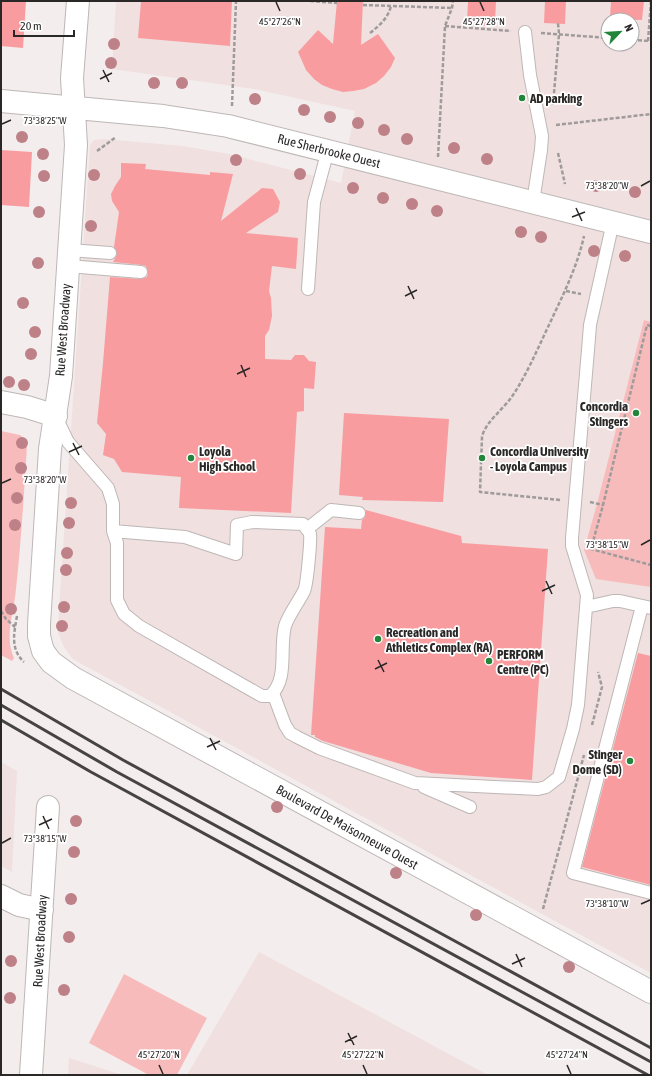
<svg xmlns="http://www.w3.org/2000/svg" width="652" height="1076" viewBox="0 0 652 1076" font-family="'Asap Condensed',sans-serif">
	<rect width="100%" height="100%" fill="#f4eded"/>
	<path fill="#f0e0e0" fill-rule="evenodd" d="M116,1H651V973L78,662L72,658L64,647L58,633V624L90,145L94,140L104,139L183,146L229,154L341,183L355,111L254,89L112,69ZM608,20H632V44H608Z
		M1,762L17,771L12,872L1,866Z
		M259,952L488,1075H187Z
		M69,1058L122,1075H68Z"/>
	<path fill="#f8bbbc" d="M644,320L651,322V587L596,579L584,550L597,504Z
		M1,431L20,435L27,441V446C24,494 21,542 16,589C14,613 4,636 14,658L12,661L1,655Z
		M124,974L207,1018L177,1075H149L89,1043Z"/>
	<path fill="#f89c9f" d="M1,1H26L23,48L1,46Z
		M141,1H232L230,46L138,38Z
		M337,1H363L361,45L378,34L395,58L391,67L384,76L376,83L364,89L353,91L343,92L332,89L322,85L314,79L306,70L298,52L318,30L333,44Z
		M468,1H496L495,23H489L486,26L476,25L473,22L467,21Z
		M545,1H566L565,24L544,23Z
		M611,1H644L642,20L610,19Z
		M1,150L32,152L29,207L1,205Z
		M121,163L146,164L145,169L210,175V172L233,174L221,221L262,188L273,189L280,202L278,212L246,233L298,238L296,269L272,266L269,291L271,298L272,316L269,330L265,336V359L291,360L295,355H304L309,361L316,362L314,389L304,388V411L297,412L291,513L179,508L181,477L122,472L114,459L103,455L106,434L97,423L103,363L110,277L141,279L147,277L148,272L146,266L142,265L113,262L117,254L114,247L119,212L112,201L111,194L115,186L121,177Z
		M344,413L449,419L443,502L362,500L363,497L339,495Z
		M366,510L461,536L462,543L548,549L532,780L431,773L323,741L315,737V735H311L325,527L361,529L362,520L365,517Z
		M638,653L651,656V885L582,867Z"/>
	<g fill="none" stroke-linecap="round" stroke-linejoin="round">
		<defs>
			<path id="lane" d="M525,32L530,75L542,136L541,150L533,202
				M69,250L110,253
				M68,266L141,272
				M308,289L314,202L328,150
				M57,419L68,442L108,488L113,504V531L185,537L236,554L237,525L252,522L303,524C305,527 309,531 310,534C311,540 307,586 304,591C298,603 289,614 285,626C279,649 289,679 270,696H262L139,626L124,614L117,600V543L113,531
				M307,529L331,510L359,513
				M642,606L573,873L651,893
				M586,607L613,601H620L651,608
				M273,693L285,725L290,733L297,737L319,748L415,783L538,789L546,787L559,777L573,729L578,705L587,595L572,546V538L589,338L590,325L613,222
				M424,787L470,807"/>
			<path id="street" d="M1,402L27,407L56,416
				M1,896L19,905L42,910
				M31,1075L48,807"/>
			<path id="secondary" d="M78,1L72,78L76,145L61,376L50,449L39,624V636L43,651L51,662L73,678L651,992
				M1,101L163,116L228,126L651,232"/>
		</defs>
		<use href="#lane" stroke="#bdb7b6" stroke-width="14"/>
		<use href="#street" stroke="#bdb7b6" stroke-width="24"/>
		<use href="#secondary" stroke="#bdb7b6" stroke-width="24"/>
		<path stroke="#a09b9b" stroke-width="2.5" stroke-dasharray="4 2" stroke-linecap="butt" d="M310,1L337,3
			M363,5L452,8
			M445,26L511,31
			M370,33C380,25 388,18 391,6
			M541,33L608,38
			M632,40L651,41
			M648,41L651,1
			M553,105L559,34L558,23
			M232,106L236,1
			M556,125L651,114
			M97,151L116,137
			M558,153L565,184
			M438,157L445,26L452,8L453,1
			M566,291L581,294
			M651,326L647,325L603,505L591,549L651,565
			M560,500L480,492L482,437C485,422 504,409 513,395C527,374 537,350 548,327C562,297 577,268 584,236
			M590,502L603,505
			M1,611L6,619L15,627
			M17,616C14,633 10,649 24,662
			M592,725L602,687L598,672
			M543,909L584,755"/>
		<use href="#lane" stroke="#fff" stroke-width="12"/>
		<use href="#street" stroke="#fff" stroke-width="22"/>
		<use href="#secondary" stroke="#fff" stroke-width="22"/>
		<path stroke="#464343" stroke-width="3" d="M1,689L123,760L651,1048
			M1,705L117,772L651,1062
			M1,720L91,772L648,1075"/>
	</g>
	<g fill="#be8188">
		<circle cx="114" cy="44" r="6"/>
		<circle cx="111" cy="63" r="6"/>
		<circle cx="154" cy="83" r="6"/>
		<circle cx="182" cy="83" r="6"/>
		<circle cx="255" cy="99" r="6"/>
		<circle cx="304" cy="110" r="6"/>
		<circle cx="330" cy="117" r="6"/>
		<circle cx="358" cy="123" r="6"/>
		<circle cx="384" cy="130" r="6"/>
		<circle cx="22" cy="137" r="6"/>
		<circle cx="407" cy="139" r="6"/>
		<circle cx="454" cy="148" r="6"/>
		<circle cx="43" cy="154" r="6"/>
		<circle cx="487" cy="159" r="6"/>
		<circle cx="236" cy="160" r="6"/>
		<circle cx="300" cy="174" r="6"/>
		<circle cx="94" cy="175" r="6"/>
		<circle cx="44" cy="176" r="6"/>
		<circle cx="596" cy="186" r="6"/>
		<circle cx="353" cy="188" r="6"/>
		<circle cx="635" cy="192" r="6"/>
		<circle cx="383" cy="198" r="6"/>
		<circle cx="412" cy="204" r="6"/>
		<circle cx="437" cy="211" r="6"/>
		<circle cx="39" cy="212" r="6"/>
		<circle cx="91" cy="226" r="6"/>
		<circle cx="521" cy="232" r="6"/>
		<circle cx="541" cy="237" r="6"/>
		<circle cx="594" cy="251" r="6"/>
		<circle cx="625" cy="256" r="6"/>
		<circle cx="38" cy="263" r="6"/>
		<circle cx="23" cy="303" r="6"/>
		<circle cx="35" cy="332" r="6"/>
		<circle cx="31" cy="354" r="6"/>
		<circle cx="9" cy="382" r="6"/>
		<circle cx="24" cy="385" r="6"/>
		<circle cx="22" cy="443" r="6"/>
		<circle cx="21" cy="468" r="6"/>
		<circle cx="17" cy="498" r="6"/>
		<circle cx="71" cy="503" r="6"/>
		<circle cx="69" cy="523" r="6"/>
		<circle cx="15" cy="525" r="6"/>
		<circle cx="67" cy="553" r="6"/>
		<circle cx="66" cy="570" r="6"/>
		<circle cx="64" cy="607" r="6"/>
		<circle cx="11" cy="609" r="6"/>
		<circle cx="62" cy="626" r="6"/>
		<circle cx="277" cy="807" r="6"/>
		<circle cx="76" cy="821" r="6"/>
		<circle cx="74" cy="852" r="6"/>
		<circle cx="396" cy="873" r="6"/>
		<circle cx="71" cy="899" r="6"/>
		<circle cx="476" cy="915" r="6"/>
		<circle cx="69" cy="937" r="6"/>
		<circle cx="11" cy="961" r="6"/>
		<circle cx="569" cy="967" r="6"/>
		<circle cx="64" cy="990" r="6"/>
		<circle cx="10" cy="998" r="6"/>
	</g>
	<path fill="none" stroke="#2a2727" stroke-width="1.5" d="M276,2L280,11M480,2L484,11M103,70L109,82M100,79L112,73M2,124L11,120M641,186L650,181M576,208L582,221M572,217L585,212M408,286L414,299M405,296L417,290M241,365L246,377M237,374L250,368M73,443L79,455M69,452L82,446M2,483L11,479M641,545L650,540M546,581L552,594M542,591L555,585M378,660L384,672M375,669L387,663M210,738L216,750M207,747L220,741M43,816L49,829M39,825L52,819M2,843L11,838M641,904L650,900M516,954L522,967M512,964L525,958M348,1033L354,1045M345,1042L357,1036M159,1065L163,1074M363,1065L367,1074M567,1065L571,1074"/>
	<g fill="#228539" stroke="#fff" stroke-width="1.5">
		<circle cx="522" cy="98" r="4"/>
		<circle cx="636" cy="413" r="4"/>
		<circle cx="191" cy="458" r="4"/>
		<circle cx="482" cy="458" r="4"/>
		<circle cx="378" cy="639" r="4"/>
		<circle cx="489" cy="661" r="4"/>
		<circle cx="630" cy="761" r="4"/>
	</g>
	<g text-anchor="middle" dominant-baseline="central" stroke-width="3.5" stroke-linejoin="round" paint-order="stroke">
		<g font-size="13" font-weight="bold" fill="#2a2727" stroke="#fff" text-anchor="start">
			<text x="530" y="98">AD parking</text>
			<text x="628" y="406" text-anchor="end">Concordia<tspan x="628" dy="15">Stingers</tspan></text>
			<text x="199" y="451">Loyola<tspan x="199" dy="15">High School</tspan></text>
			<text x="490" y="451">Concordia University<tspan x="490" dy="15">- Loyola Campus</tspan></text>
			<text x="386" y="632">Recreation and<tspan x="386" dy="15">Athletics Complex (RA)</tspan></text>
			<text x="497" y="654">PERFORM<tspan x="497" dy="15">Centre (PC)</tspan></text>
			<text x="622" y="754" text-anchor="end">Stinger<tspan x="622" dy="15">Dome (SD)</tspan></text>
		</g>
		<g font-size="13" fill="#2a2727" stroke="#fff">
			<text transform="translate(329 151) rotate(14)">Rue Sherbrooke Ouest</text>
			<text transform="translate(63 330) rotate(-86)">Rue West Broadway</text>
			<text transform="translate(347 827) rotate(29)">Boulevard De Maisonneuve Ouest</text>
			<text transform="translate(40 941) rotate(-87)">Rue West Broadway</text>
		</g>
	</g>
	<g font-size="10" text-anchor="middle" fill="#2a2727" stroke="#fff" stroke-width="3.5" stroke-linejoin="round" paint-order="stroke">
		<text x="280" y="25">45°27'26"N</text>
		<text x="484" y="25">45°27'28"N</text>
		<text x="45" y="124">73°38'25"W</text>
		<text x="607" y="189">73°38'20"W</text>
		<text x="45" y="483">73°38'20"W</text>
		<text x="607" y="548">73°38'15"W</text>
		<text x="45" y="842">73°38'15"W</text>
		<text x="607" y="907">73°38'10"W</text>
		<text x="159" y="1058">45°27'20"N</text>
		<text x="363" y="1058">45°27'22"N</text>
		<text x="567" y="1058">45°27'24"N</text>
	</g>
	<rect width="652" height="1076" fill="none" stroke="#2a2727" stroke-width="4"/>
	<g transform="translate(620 32) rotate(65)"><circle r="19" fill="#ffffff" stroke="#aaa9a9"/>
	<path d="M0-3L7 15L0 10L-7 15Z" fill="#228539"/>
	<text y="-6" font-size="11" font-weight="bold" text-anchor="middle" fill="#2a2727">N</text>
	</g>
	<path d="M14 30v6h60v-6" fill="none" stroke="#2a2727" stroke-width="2"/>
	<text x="20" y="30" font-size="12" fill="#2a2727" stroke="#ffffff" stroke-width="3" paint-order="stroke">20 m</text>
</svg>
